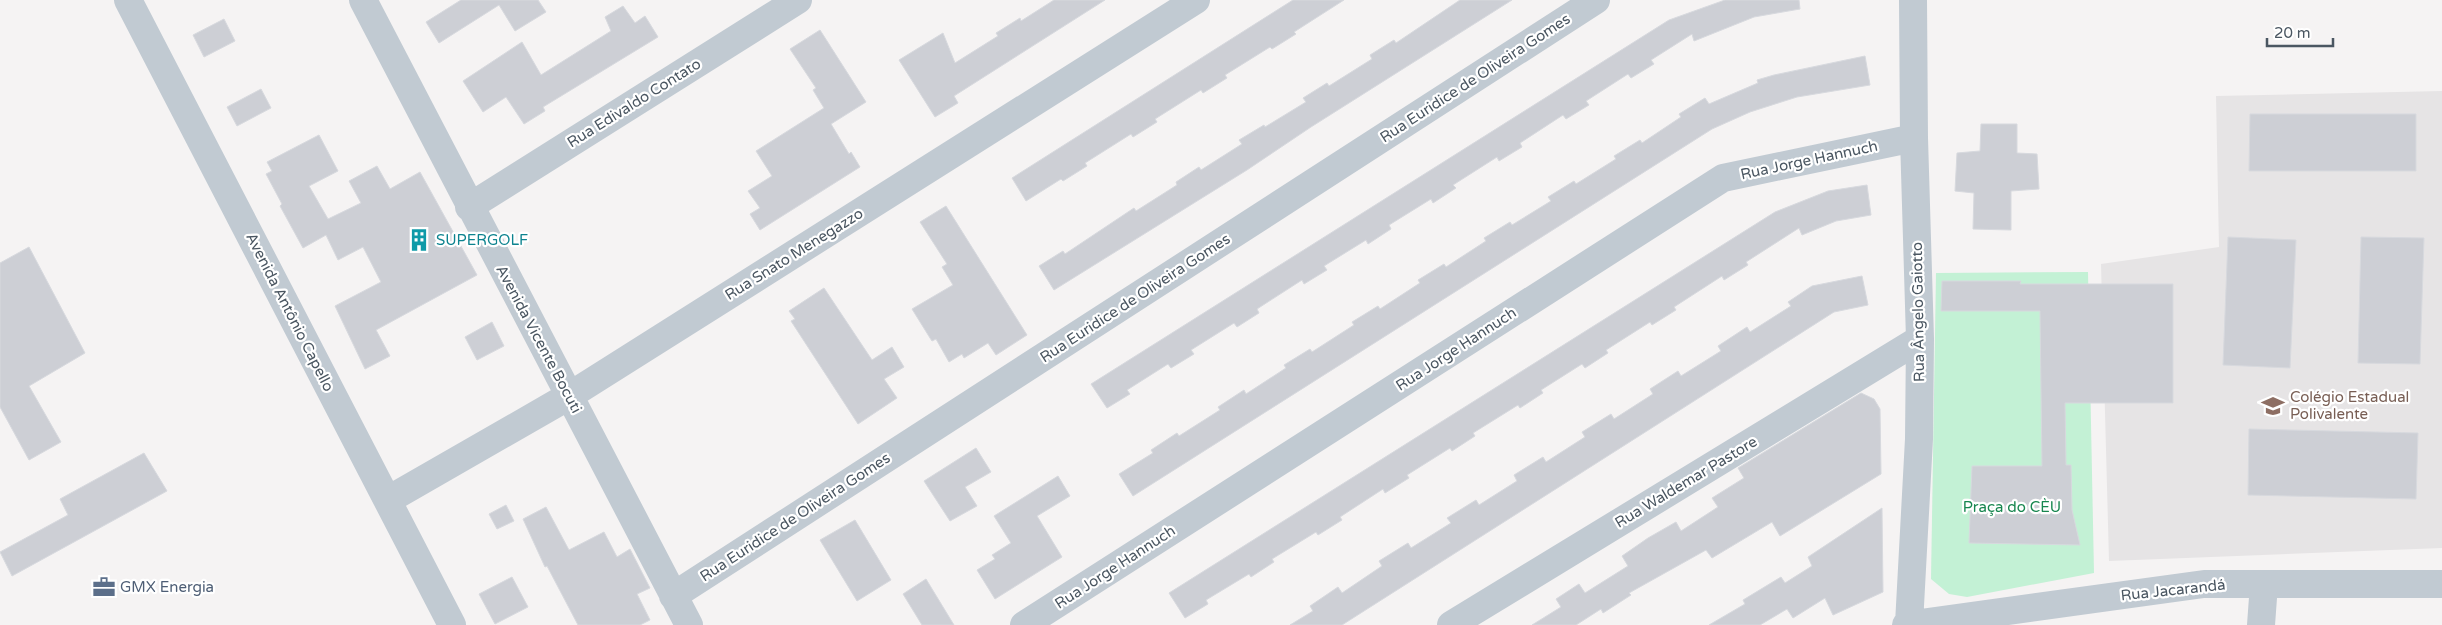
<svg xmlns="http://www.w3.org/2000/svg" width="2442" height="625" viewBox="0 0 2442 625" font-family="'Varela Round',sans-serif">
	<rect width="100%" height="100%" fill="#f5f3f3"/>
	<path fill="#e6e4e5" d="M2442,91V548L2109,561L2101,264L2219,247L2216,96Z"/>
	<path fill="#c3f1d5" d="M2088,272L2094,573L1967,597L1949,594L1931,579L1936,273Z"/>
	<path fill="#cdcfd5" stroke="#d7d9de" d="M461,0H538L546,12L515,31L499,5L439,43L426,22Z
		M1054,0H1105L954,96L958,103L935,117L899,60L943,33L955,63L998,36L996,33L1020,18L1021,21Z
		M1293,0H1344L1294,32L1296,34L1272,49L1270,47L1225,75L1227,78L1203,93L1201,90L1155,119L1157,122L1133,137L1131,134L1085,163L1087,166L1063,181L1061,179L1026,201L1012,178Z
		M1460,0H1512L1311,127L1247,170L1054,290L1039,266L1063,251L1065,254L1134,208L1136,211L1177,185L1176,182L1199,167L1201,170L1242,144L1239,140L1264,125L1265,127L1306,102L1303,98L1327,83L1329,86L1372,59L1370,55L1394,40L1396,43Z
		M1725,0H1799L1800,9L1754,17L1694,41L1692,34L1651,60L1654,64L1631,78L1628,74L1586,101L1589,105L1566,119L1563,115L1520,143L1522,147L1499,161L1497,157L1453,185L1456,188L1433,203L1431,199L1389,225L1391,229L1368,244L1366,240L1324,266L1327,270L1304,284L1302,280L1257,309L1259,313L1237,327L1234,323L1191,350L1194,354L1171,368L1168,364L1127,390L1130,394L1107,408L1091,384L1669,20Z
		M623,6L635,23L645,16L658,37L543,107L545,111L524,124L506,97L483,112L463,81L522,42L541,75L611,31L605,17Z
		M224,19L235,41L204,57L193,35Z
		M820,30L866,102L831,124L849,154L851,152L860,167L760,230L750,214L760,208L748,191L772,176L756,151L824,108L813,90L816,88L790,49Z
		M1865,56L1870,85L1797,97L1750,112L1712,129L1133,496L1119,474L1153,453L1151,450L1177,433L1179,436L1220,410L1218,407L1244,390L1246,394L1286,368L1284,365L1310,349L1312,352L1354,325L1352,322L1378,306L1380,309L1420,283L1418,280L1444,264L1446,267L1486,241L1484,238L1510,222L1512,225L1551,201L1548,197L1574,181L1576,184L1616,159L1614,156L1640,140L1642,143L1681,117L1679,114L1705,98L1709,104L1758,83L1757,80L1774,75Z
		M261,89L271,108L237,126L227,107Z
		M2250,114H2416V171H2249Z
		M1981,124H2017V153L2037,154L2039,189L2011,191V230L1973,229L1974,193L1955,191L1957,153L1980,151Z
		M319,135L338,171L309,186L328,219L361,203L349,181L377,166L390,189L420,172L477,275L376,330L390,356L365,369L335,306L381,282L363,247L338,260L326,235L303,248L280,206L282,204L266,174L272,171L267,162Z
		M1867,185L1871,215L1836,221L1802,235L1799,228L1746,262L1748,265L1724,280L1722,276L1674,307L1676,310L1652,325L1650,322L1606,350L1608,353L1585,368L1582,364L1541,390L1543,393L1520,408L1518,405L1473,433L1475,436L1452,451L1450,448L1407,475L1409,478L1385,493L1383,489L1340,517L1342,520L1318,535L1316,532L1272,559L1274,562L1251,577L1249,574L1206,600L1208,604L1185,618L1169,593L1775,212L1828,191Z
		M946,206L1027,335L996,355L988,343L964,358L962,354L949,362L936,339L932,341L930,338L912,309L953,285L942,267L947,264L920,222Z
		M2228,237L2296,240L2290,368L2223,365Z
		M2361,237L2424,238L2420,364L2358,363Z
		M29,247L85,353L29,386L61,442L29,460L0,407V263Z
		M1862,276L1868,305L1834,312L1342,625H1290L1313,611L1310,606L1338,587L1342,593L1382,566L1379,561L1408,543L1411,548L1451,523L1447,518L1476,500L1479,505L1517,481L1514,475L1543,457L1546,462L1585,437L1582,432L1611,414L1614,419L1653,394L1650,389L1678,371L1681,376L1721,351L1718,346L1747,327L1750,332L1791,306L1788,302L1812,286Z
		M1942,281H2021L2020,284H2173V403H2065L2066,465H2071L2072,510L2080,545L1969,543L1972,466H2042L2040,311H1941Z
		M824,288L872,360L892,347L904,367L884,379L897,398L858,424L791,321L795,319L789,311Z
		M492,322L504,346L477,360L465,337Z
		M1861,393L1874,399L1880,409L1881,474L1780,536L1772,522L1712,558L1706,550L1629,593L1631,595L1603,613L1601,609L1576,625H1532L1561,607L1556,599L1579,584L1585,593L1628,566L1622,556L1648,538L1676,522L1681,531L1718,507L1712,498L1744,478L1738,468Z
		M2249,429L2418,433L2416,499L2248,495Z
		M976,448L991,472L965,487L977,506L950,521L924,481Z
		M144,453L167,491L12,576L0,552L68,515L60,499Z
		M1058,476L1070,496L1037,516L1062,557L995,599L977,570L995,559L992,555L1011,543L994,516Z
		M506,505L514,521L497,529L489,514Z
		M546,507L569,550L604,532L617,557L630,549L650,588L637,594L650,620L640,625H578L547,566L545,567L523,519Z
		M1882,508L1883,592L1833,615L1825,598L1793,618L1787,609L1760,625H1709L1745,604L1743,600L1781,577L1785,583L1812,566L1808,557Z
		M855,520L891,580L857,601L820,540Z
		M512,577L528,607L495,624L479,594Z
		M926,579L954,625H922L903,594Z"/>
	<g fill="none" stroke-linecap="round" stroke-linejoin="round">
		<path stroke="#c1cad2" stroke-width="28" d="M128,0L452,625
			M363,0L689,625
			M469,207L798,0
			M388,500L569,396L1196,0
			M673,596L1596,0
			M1909,624L1919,439L1920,339L1914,138L1913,0
			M1024,625L1723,178L1914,138
			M1451,625L1920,339
			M1906,625L2204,584H2442
			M2261,625L2264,584"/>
	</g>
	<defs>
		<symbol id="building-bare" viewBox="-9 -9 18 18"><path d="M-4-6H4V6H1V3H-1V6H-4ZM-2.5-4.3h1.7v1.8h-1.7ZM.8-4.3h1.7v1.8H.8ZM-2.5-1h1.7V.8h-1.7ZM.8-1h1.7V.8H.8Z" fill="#0f9aa8" stroke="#fff" stroke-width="2.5" paint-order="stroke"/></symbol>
		<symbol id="school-bare" viewBox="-9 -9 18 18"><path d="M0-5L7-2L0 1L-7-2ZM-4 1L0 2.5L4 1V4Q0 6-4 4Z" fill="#8d6e63" stroke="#fff" stroke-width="2.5" paint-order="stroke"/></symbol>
		<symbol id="office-bare" viewBox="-9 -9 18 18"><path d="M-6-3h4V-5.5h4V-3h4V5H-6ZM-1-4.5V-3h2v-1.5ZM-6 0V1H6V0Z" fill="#5c6f8a" stroke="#fff" stroke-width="2.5" paint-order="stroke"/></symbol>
	</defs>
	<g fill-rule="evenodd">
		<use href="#building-bare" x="403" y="224" width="32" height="32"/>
		<use href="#school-bare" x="2257" y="390" width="32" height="32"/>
		<use href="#office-bare" x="88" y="571" width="32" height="32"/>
	</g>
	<g text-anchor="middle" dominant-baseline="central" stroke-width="4.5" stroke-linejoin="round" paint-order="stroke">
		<g font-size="15" fill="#4a5661" stroke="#fff">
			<text transform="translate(1475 78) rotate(-33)">Rua Euridice de Oliveira Gomes</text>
			<text transform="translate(634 103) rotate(-32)">Rua Edivaldo Contato</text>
			<text transform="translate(1809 160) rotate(-12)">Rua Jorge Hannuch</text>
			<text transform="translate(794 254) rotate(-32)">Rua Snato Menegazzo</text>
			<text transform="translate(1135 298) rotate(-33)">Rua Euridice de Oliveira Gomes</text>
			<text transform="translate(290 312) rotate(63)">Avenida Antônio Capello</text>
			<text transform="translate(1918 312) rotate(-91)">Rua Ângelo Gaiotto</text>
			<text transform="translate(539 339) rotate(62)">Avenida Vicente Bocuti</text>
			<text transform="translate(1456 349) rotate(-33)">Rua Jorge Hannuch</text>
			<text transform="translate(1686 482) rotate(-31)">Rua Waldemar Pastore</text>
			<text transform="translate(795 517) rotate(-33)">Rua Euridice de Oliveira Gomes</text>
			<text transform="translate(1115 567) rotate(-33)">Rua Jorge Hannuch</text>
			<text transform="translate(2173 590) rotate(-6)">Rua Jacarandá</text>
		</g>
		<g font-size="15" fill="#0d838f" stroke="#fff" text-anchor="start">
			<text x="436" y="240">SUPERGOLF</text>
		</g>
		<g font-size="15" fill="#785e54" stroke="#fff" text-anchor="start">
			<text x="2290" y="397">Colégio Estadual<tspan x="2290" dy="17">Polivalente</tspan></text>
		</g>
		<g font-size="15" fill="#17864f" stroke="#fff">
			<text x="2012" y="507">Praça do CÈU</text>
		</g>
		<g font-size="15" fill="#4e5e75" stroke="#fff" text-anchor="start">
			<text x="120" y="587">GMX Energia</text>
		</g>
	</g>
	<path d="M2267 38v8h66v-8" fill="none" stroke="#4a5661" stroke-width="2.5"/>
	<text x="2274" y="38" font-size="15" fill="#4a5661" stroke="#ffffff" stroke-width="4" paint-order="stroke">20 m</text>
</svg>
